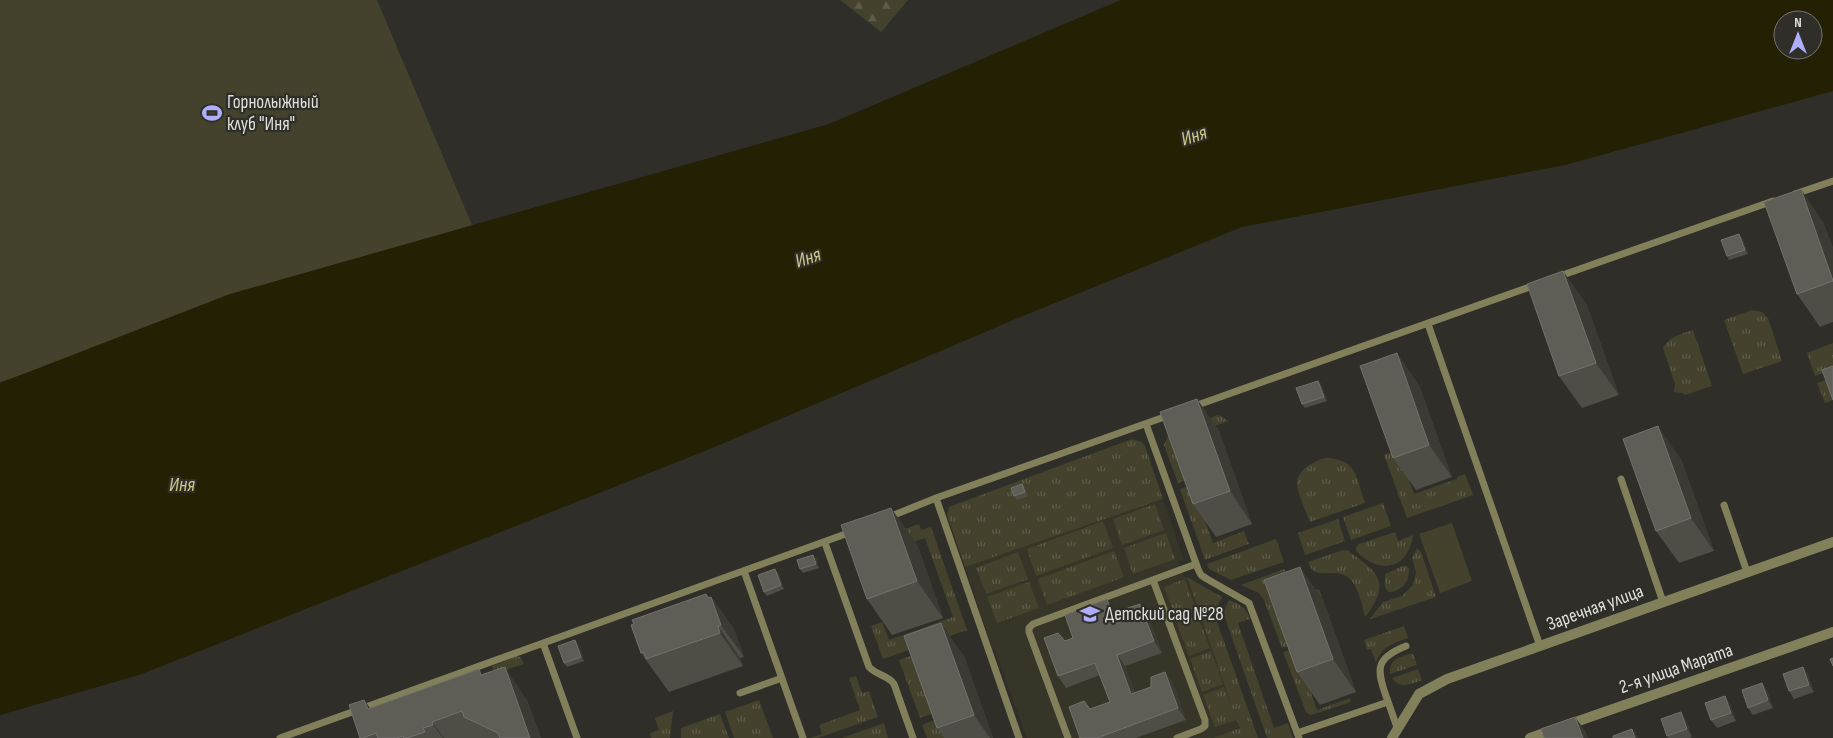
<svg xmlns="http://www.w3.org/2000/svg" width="1833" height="738" viewBox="0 0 1833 738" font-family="'Sofia Sans Condensed',sans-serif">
	<defs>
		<pattern id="grass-tufts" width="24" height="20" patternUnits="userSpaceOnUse" patternTransform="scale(1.25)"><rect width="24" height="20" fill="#44422c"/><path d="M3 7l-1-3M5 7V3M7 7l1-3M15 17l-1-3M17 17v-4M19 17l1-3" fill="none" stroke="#5f5d4a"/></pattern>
		<pattern id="forest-firs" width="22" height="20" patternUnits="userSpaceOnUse" patternTransform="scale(1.25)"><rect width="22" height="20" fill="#44422c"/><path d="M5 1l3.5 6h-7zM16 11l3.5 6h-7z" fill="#5f5d4a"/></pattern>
	</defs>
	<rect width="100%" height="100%" fill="#2f2e28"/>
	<path fill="#363528" d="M1163,499L1184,560L1178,562L1181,570L1184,577H1187L1240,729L1213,738H1027L995,651L993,650L965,567Z"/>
	<path fill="url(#grass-tufts)" d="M1752,310L1762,312L1768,318L1782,361L1743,374L1724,320Z
		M1693,330L1712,386L1685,395L1682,393L1674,392L1675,384L1663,348C1669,336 1682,334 1693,330Z
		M1833,343V370L1815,376L1807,353Z
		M1833,377V400L1825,403L1817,383Z
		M1218,415L1229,421L1176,440L1190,479L1178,483L1164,445L1169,433Z
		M1132,439L1142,442L1145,446L1163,499L965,567L947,515L949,507Z
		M1398,450L1414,494L1457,479V477L1465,474L1473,495L1407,518L1384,455Z
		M1327,458C1358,460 1356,478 1365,503L1310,522C1307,514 1297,492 1297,484C1297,469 1315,460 1327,458Z
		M1192,485L1213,543L1244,531L1249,544L1205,560L1180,489Z
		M1383,503L1391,526L1351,540L1343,517Z
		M1155,504L1164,530L1122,545L1113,519Z
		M1338,519L1345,541L1305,555L1298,533Z
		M1103,521L1113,548L1036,576L1027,549Z
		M919,524L921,530L931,527L967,630L883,659L871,626L882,622L889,640L953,617L925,538L896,548L891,534Z
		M1395,532L1398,541L1413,535C1408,570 1379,575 1356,551V547L1359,544Z
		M1166,533L1175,559L1133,574L1124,548Z
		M1276,539L1284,562L1231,580L1209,569L1207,564Z
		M1417,548L1421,552L1436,597L1370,619L1383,602L1402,596L1413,585L1416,572L1412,558Z
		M1343,550L1349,551C1357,558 1366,563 1373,571C1387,586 1375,604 1365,617C1362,605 1359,589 1351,580C1335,564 1315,584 1308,562Z
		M1114,551L1124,577L1047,605L1038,579Z
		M1018,552L1028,579L986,594L976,568Z
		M1403,566H1407L1409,569C1410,582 1401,592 1388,592L1385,587V574Z
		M1284,569C1292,581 1306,589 1320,590L1322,597L1282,611L1294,644L1282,648L1264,600L1259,593L1241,585Z
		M1187,577L1222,597L1214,613L1258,738H1213L1240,728L1236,720L1215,727L1203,695L1224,687L1232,707Z
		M1185,579L1197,612L1176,619L1164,587Z
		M1029,582L1039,608L997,623L987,597Z
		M1229,600C1239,604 1247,608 1250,619L1238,623L1274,728L1288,723L1293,738H1267L1223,612Z
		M1198,616L1210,648L1189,656L1177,623Z
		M1404,626L1408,638C1393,643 1381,647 1376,663L1371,649L1367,650L1364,640Z
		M1295,648L1317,710L1350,698L1351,702L1315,714L1310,715L1306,712L1283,652Z
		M1211,651L1223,684L1202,692L1190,659Z
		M923,652L937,712L920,718L899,660Z
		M1413,653L1417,665L1390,674C1389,658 1400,657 1413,653Z
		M518,656L521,658L524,664L494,674L492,666Z
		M1418,669L1422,680C1411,684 1400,690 1392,678Z
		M856,676L862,693L869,691L878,717L818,738H810L822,734L819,725L860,710L849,678Z
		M759,700L773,738H734L725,712Z
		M673,711L670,738H651L650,733L659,730L655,718Z
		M720,714L729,738H681V728Z
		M939,718L946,738H927L922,725Z
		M884,723L888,738H842Z"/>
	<path fill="url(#forest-firs)" d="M840,0H908L881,32Z"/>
	<path fill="#44422c" d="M0,0H377L472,225L0,382Z
		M1452,523L1472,581L1440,593L1419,534Z"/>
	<path fill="#232004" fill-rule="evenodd" d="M1121,0H1833V91L1565,165L1242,227L1018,318L705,451L139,675L0,715V383L230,294L829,124ZM1783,20H1813V50H1783Z"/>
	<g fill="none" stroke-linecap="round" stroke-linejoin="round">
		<path stroke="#827f5b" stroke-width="7" d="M1795,194L1833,181
			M1557,277L1773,201
			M1428,324L1540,646
			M1192,407L1535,285
			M1146,424L1198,569L1201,575L1207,579L1249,603L1299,738
			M1621,479L1663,602
			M936,498L1019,738
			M1724,505L1747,572
			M889,517L936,498L1170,415
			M825,543L869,667C876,675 888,675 894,684L913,738
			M744,571L803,738
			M1153,580L1205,720V726L1201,729L1177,738
			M543,643L577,738
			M740,693L782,678
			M1398,730C1394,719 1390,707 1386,696C1376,668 1376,658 1406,646
			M1297,733L1388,702
			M280,738L851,532
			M1068,738L1029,632V628L1033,624L1196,564"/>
		<path stroke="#827f5b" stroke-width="10" d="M1392,738L1419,694L1447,679L1833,542
			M1530,738L1833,632"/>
	</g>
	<path fill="#4e4d46" d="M1823,222L1833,248V322L1820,327L1797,294Z
		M1739,234L1742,238L1748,254L1729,260L1727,256Z
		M1586,303L1619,395L1582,408L1559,376Z
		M1318,381L1321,384L1327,401L1305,408L1302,404Z
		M1419,385L1452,477L1416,490L1393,458Z
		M1197,399L1219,431L1252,524L1216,537L1193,504Z
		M1681,459L1714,551L1679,563L1656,531Z
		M1022,484L1025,488L1028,496L1017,500L1014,496Z
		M917,544L943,618L892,635L867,599Z
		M816,558L819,568L803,573L800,569Z
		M775,569L778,573L784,589L767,596L764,592Z
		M706,594L709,597H711L734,629L744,657L740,658L743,666L669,692L664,685L641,653Z
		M1323,600L1356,692L1320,705L1297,672Z
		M1115,611L1119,622L1148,615L1162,653L1125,666L1135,693L1151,687L1165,672L1173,683L1186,720L1136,738H1080L1090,709L1110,702L1100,675L1066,688L1058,676L1065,641L1073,638Z
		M578,644L584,661L567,667L564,663Z
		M964,656L993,738H944L937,728Z
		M1803,667L1808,675L1814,692L1794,699L1789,691Z
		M483,675L527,700L541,738H360L364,700L370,708Z
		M1762,683L1767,691L1773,708L1753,715L1748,708Z
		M1730,704L1736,721L1717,728L1711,720Z
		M1686,720L1692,737L1689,738H1669L1667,736Z"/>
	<path fill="#3b3a33" d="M1801,189L1823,222L1833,248V280Z
		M1739,234L1742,238L1748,254L1745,250Z
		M1563,271L1586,303L1619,395L1596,363Z
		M1397,353L1419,385L1452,477L1429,445Z
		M1318,381L1321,384L1327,401L1324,397Z
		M1197,399L1219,431L1252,524L1230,491Z
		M1658,426L1681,459L1714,551L1691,518Z
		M891,508L917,544L943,618L917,581Z
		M813,555L816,558L819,568L816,564Z
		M1300,567L1323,600L1356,692L1333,659Z
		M775,569L778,573L784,589L781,585Z
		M706,594L714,605L711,597L734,629L744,657L721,625Z
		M1107,599L1115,611L1123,634L1115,623Z
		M1140,604L1148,615L1162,653L1154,641Z
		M941,623L964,656L993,738H990L974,715Z
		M718,626L740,658L743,666L720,633Z
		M575,640L578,644L584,661L581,657Z
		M1117,655L1125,666L1139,705L1131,694Z
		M505,667L527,700L541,738H530Z
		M1803,667L1808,675L1814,692L1809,685Z
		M1165,672L1173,683L1186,720L1178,708Z
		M1762,683L1767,691L1773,708L1768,700Z
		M1725,696L1730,704L1736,721L1731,713Z
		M364,700L387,732L368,709Z
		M1681,712L1686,720L1692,737L1687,729Z
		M1575,717L1586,732L1588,738H1583Z
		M432,722L444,738H443L433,725Z
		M1632,729L1638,737V738H1635Z"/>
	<path fill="#5e5d56" stroke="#72716b" d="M1801,189L1833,281L1797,294L1764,202Z
		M1739,234L1745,250L1727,256L1721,240Z
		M1563,271L1596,363L1559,376L1527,284Z
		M1397,353L1429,445L1393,458L1360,366Z
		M1833,366V400L1822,370Z
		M1318,381L1324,397L1302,404L1296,388Z
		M1197,399L1230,491L1193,504L1160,412Z
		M1658,426L1691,518L1656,531L1623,439Z
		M1022,484L1025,492L1014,496L1011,488Z
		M891,508L917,581L867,599L841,525Z
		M813,555L816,564L800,569L797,560Z
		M1300,567L1333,659L1297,672L1264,580Z
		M775,569L781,585L764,592L758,575Z
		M706,594L708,598L711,597L721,625L718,626L720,633L646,659L644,652L641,653L631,625L634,624L632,620Z
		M1107,599L1115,623L1127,619L1125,609L1140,604L1154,641L1117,655L1131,694L1151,687V677L1165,672L1178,708L1097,738H1080L1069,707L1084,701L1090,709L1110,702L1095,663L1058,676L1044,638L1058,633L1065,641L1073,638L1065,615Z
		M941,623L974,715L937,728L904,636Z
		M575,640L581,657L564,663L558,646Z
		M1833,658V666L1830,659Z
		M505,667L530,738H500L498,733L464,717L462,711L432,722L433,725L423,728L425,732L407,738H404L403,736L396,738H378L376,733L363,738H360L349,705L364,700L368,709L479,669L481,675Z
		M1803,667L1809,685L1789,691L1783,674Z
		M1762,683L1768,700L1748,708L1742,690Z
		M1725,696L1731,713L1711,720L1705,703Z
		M1681,712L1687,729L1667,736L1661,719Z
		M1575,717L1583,738H1544L1541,729Z
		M1632,729L1635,738H1613V736Z"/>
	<defs>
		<symbol id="stadium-bare" viewBox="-9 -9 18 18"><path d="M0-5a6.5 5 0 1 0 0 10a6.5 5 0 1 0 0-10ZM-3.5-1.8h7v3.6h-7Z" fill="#aeaefa" stroke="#2f2e28" stroke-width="2.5" paint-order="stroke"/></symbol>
		<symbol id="school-bare" viewBox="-9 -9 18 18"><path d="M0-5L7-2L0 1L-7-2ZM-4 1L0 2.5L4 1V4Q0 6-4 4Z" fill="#aeaefa" stroke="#2f2e28" stroke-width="2.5" paint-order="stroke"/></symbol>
	</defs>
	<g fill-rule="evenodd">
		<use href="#stadium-bare" x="198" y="99" width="28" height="28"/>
		<use href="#school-bare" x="1076" y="600" width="28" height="28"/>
	</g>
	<g text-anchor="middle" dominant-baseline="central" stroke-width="4.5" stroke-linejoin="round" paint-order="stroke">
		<g font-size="19" fill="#dfdfdb" stroke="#2f2e28" text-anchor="start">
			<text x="227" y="102">Горнолыжный<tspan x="227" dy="22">клуб "Иня"</tspan></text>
			<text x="1105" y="614">Детский сад №28</text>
		</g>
		<g font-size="19" fill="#dfdfdb" stroke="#2f2e28">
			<text transform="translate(1595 608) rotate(-20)">Заречная улица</text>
			<text transform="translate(1676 669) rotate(-19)">2-я улица Марата</text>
		</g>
		<g font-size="20" font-style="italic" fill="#cdc685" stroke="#2f2e28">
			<text transform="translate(1194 136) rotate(-18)">Иня</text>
			<text transform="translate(808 258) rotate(-18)">Иня</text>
			<text x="182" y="485">Иня</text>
		</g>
	</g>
	<g transform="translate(1798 35)"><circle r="24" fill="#2f2e28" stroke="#757570"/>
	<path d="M0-4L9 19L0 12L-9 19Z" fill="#aeaefa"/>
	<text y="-8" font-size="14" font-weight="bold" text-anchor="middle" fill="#dfdfdb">N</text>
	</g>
</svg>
